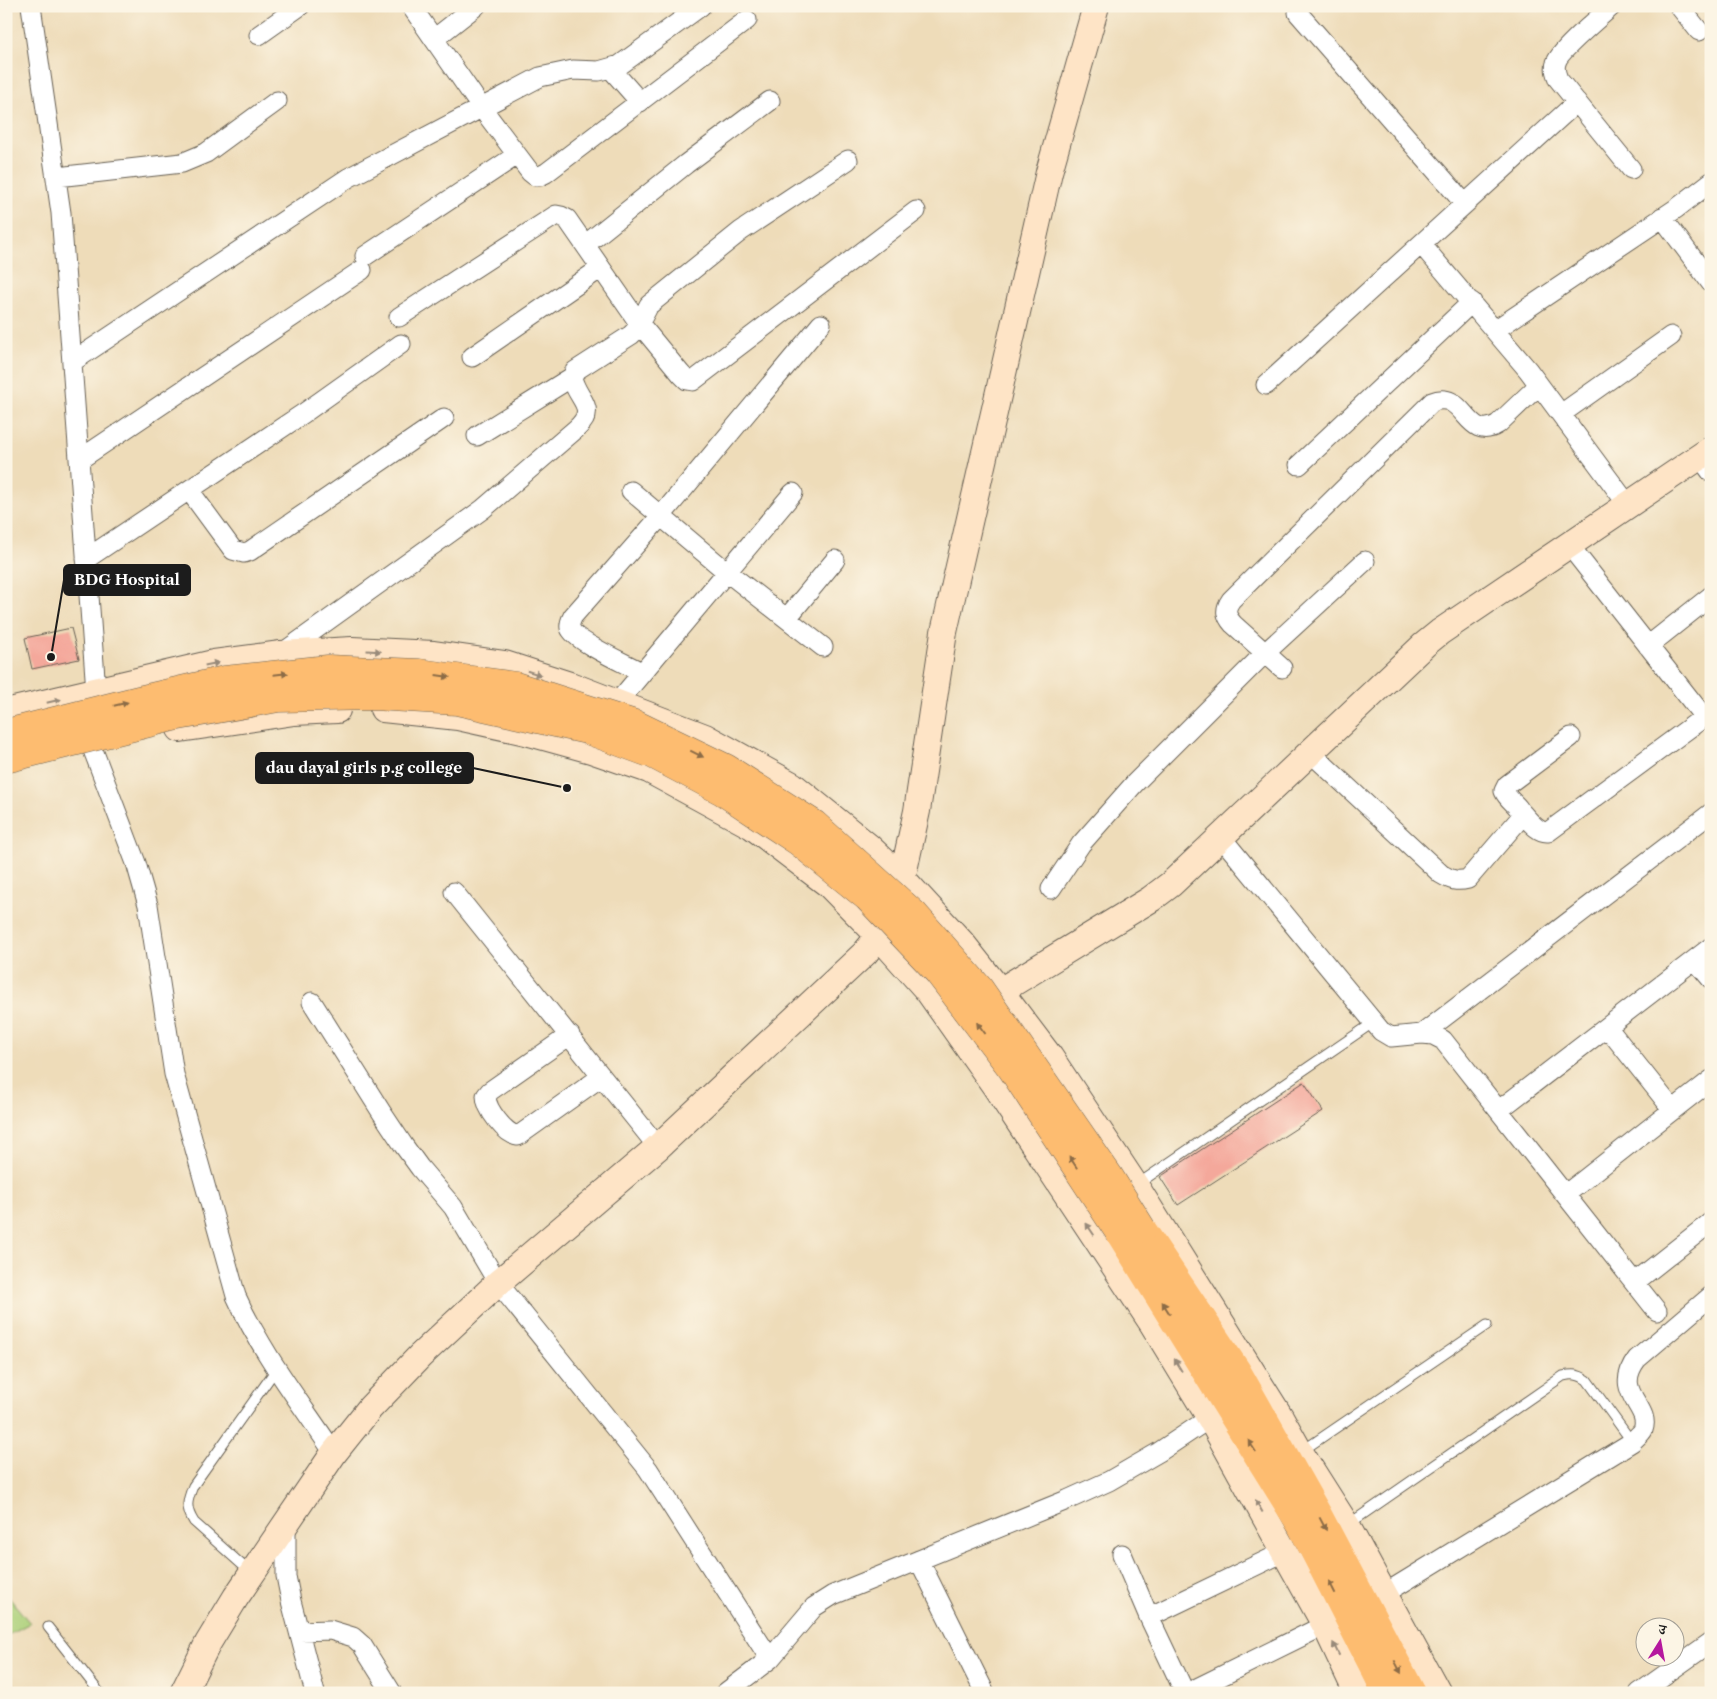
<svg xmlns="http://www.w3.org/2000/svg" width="1717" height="1699" viewBox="0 0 1717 1699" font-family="'Libre Caslon Text','Noto Serif Devanagari',serif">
	<rect width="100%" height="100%" fill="#fcf5e5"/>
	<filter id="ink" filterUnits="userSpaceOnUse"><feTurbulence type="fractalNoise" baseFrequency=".02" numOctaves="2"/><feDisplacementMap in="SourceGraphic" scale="10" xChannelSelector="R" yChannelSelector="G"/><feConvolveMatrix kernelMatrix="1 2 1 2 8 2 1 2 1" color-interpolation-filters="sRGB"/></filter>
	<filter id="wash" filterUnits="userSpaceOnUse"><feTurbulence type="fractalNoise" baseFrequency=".0096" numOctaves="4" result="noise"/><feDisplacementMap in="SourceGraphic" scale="20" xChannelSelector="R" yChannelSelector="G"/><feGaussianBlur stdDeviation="1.12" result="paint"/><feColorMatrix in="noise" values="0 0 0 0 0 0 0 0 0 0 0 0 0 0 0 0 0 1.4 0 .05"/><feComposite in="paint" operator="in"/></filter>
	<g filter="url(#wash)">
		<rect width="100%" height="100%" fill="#eedcb9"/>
		<path fill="#acd079" stroke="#64764a" d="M6,1594L30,1623L6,1636Z"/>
		<g id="blocks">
			<path fill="#f4a89b" d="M71,628L79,659L32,669L25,638Z
				M1304,1082L1323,1111L1178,1205L1160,1177Z"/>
		</g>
	</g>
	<g filter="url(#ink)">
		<use href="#blocks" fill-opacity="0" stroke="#665f53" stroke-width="1"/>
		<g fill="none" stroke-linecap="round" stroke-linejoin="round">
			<defs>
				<path id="lane" d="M1138,1184L1374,1022
					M1302,1451L1487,1325
					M1349,1524L1563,1376C1573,1374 1578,1374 1587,1380L1632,1442
					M250,1572L194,1522C185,1508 187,1501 193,1486L277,1368
					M48,1627L100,1693"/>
				<path id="street" d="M31,6L61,213L96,691
					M411,6L481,107L530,172L535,176H540L546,173L747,20
					M1612,6C1601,16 1558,52 1556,63C1554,69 1556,74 1558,79L1631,169
					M1679,6L1699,31
					M1298,13L1465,204
					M259,35L300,6
					M434,39L476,6
					M611,69L640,102
					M57,177L182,163L206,153L277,101
					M1662,217L1711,283
					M1421,244L1528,370L1628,505
					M585,245L686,164L770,101
					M365,256L517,155
					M399,317L556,215L561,216L567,219L639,323L681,374L687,380L693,381L916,211
					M1495,330L1677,208L1711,182
					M472,357L601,268
					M72,362L348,178L540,77L573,70L599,71L620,65L701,6
					M1266,385L1577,102
					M1561,414L1671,336
					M477,436L572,377
					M1700,457L1711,472
					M79,460L362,270
					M1299,465L1472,302
					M189,490L233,550L244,553L250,551L444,418
					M631,491L727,572L823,647
					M1569,545L1704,717
					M86,559L304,413L401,344
					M787,618L835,560
					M1648,646L1711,596
					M281,654L483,509L576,429C600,407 576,400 572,377L575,371L631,335L636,330L649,305L741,231L848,160
					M1282,668L1233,624C1226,616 1224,610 1231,600L1432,402C1465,388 1466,444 1498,424L1539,385
					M641,672C627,664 574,641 570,628C569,623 571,620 573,616L661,516L821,324
					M617,703L793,493
					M93,750L136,863L148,905L174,1074L236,1296C261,1352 300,1402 334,1453
					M1310,752L1441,874C1451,880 1457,882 1468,879L1522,816C1520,805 1508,801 1504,791L1507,785L1571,737
					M1521,812C1528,819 1537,833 1548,832L1711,712
					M1221,837L1381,1031L1391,1037L1422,1034L1433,1035L1443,1040L1657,1311
					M1051,889L1081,844L1135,783L1265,653L1365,561
					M454,892L658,1147
					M1695,960L1711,979
					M312,1002L382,1113L404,1146L420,1168L453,1207L498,1283L648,1469L770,1659
					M1607,1027L1673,1110
					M1422,1034L1711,813
					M570,1035L490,1091L486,1096C486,1109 505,1134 518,1136L601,1077
					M1499,1110L1711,947
					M1566,1194L1711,1080
					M1635,1282L1711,1222
					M286,1524V1576L291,1601L315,1693
					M1122,1554L1149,1617L1185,1693
					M919,1560L985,1693
					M1384,1594L1632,1442C1635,1438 1641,1434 1643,1430C1652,1406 1611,1393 1637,1359L1711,1296
					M1149,1617L1284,1552
					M300,1631L330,1630L353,1637L362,1645L392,1693
					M725,1693L770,1659L814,1607L833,1595L1067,1500L1109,1481L1159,1452L1210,1418
					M1187,1693L1325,1625
					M1639,1693L1711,1642"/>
				<path id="secondary" d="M383,709L458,717L526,732L591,750L649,770L752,826L828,884L879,936L928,991L995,1086L1152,1323L1210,1418L1325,1625L1357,1693
					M6,712L214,663L281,654L352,650L434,654L505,664L570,685L705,737L792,785L869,847L902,878L962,943L1000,991L1050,1057L1135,1185L1281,1418L1300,1452L1347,1526L1438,1693
					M180,729L294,712L337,710
					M1000,991L1151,899L1171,884L1424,645L1440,632L1711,449
					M183,1693L208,1643L236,1597L334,1453L370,1408L420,1356L498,1283L658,1147L865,953L879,936L889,920L899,893L917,811L944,632L1049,172L1096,6"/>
				<path id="primary" d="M1142,1229L1237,1371L1317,1513L1412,1693
					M1119,1232L1301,1525L1387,1693"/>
			</defs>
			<use href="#lane" stroke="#665f53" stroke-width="11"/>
			<use href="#street" stroke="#665f53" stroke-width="21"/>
			<use href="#secondary" stroke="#665f53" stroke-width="28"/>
			<use href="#primary" stroke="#665f53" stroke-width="29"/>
			<use href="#lane" stroke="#fff" stroke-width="9"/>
			<use href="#street" stroke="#fff" stroke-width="19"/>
			<use href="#secondary" stroke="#fee4c6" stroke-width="26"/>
			<use href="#primary" stroke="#fdbc70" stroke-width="28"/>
			<defs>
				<path id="primary-bridge" d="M6,733L138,700L225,680L328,669L419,673L516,686L635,724L726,768L814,824L915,915L979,988L1109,1176L1142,1229
					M6,759L173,717L278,698L374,696L457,701L587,730L652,754L722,791L799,842L867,897L938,972L1012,1069L1119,1232"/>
			</defs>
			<use href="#primary-bridge" stroke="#665f53" stroke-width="29" stroke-linecap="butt"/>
			<use href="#primary-bridge" stroke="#fdbc70" stroke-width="28"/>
		</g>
		<defs><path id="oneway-solid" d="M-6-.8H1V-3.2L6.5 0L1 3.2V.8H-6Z" transform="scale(1.25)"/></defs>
		<g fill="#988a7a">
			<use href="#oneway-solid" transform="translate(374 651) rotate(3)"/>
			<use href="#oneway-solid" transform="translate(212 664) rotate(-11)"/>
			<use href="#oneway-solid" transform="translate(534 673) rotate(18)"/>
			<use href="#oneway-solid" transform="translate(54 701) rotate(-13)"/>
			<use href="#oneway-solid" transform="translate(1090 1229) rotate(-124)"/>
			<use href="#oneway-solid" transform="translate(1178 1365) rotate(-121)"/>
			<use href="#oneway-solid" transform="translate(1259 1506) rotate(-119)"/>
			<use href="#oneway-solid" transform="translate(1336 1649) rotate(-116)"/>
		</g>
		<g fill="#8c6c46">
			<use href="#oneway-solid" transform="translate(281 674) rotate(-6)"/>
			<use href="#oneway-solid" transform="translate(443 676) rotate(8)"/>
			<use href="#oneway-solid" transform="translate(121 704) rotate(-14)"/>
			<use href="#oneway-solid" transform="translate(697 754) rotate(26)"/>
			<use href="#oneway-solid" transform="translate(981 1028) rotate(-127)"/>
			<use href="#oneway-solid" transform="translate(1073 1162) rotate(-123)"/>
			<use href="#oneway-solid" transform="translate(1166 1308) rotate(-122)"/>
			<use href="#oneway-solid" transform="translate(1252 1446) rotate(-122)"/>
			<use href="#oneway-solid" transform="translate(1323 1524) rotate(62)"/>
			<use href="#oneway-solid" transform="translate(1332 1587) rotate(-117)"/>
			<use href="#oneway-solid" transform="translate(1398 1667) rotate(62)"/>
		</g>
	</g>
	<path fill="none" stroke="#1c1c1c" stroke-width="2" d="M51 657L64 580M567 788L473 768"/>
	<g fill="#1c1c1c" stroke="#fcf5e5" stroke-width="2">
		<circle cx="51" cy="657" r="5"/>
		<circle cx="567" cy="788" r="5"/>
	</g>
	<g fill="#1c1c1c" stroke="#1c1c1c" stroke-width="2">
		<rect x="64" y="565" width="126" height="30" rx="5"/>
		<rect x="256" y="753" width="217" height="30" rx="5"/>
	</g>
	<g font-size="15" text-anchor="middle" font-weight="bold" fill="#fff">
		<text x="127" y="585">BDG Hospital</text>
		<text x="364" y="773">dau dayal girls p.g college</text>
	</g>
	<rect width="1717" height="1699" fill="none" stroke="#fcf5e5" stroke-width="25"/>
	<g transform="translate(1660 1642) rotate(11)"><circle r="24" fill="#fcf5e5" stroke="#a29e95"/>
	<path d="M0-4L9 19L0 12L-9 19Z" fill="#b5179e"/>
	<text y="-8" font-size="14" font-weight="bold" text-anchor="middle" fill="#1c1c1c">उ</text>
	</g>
</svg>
